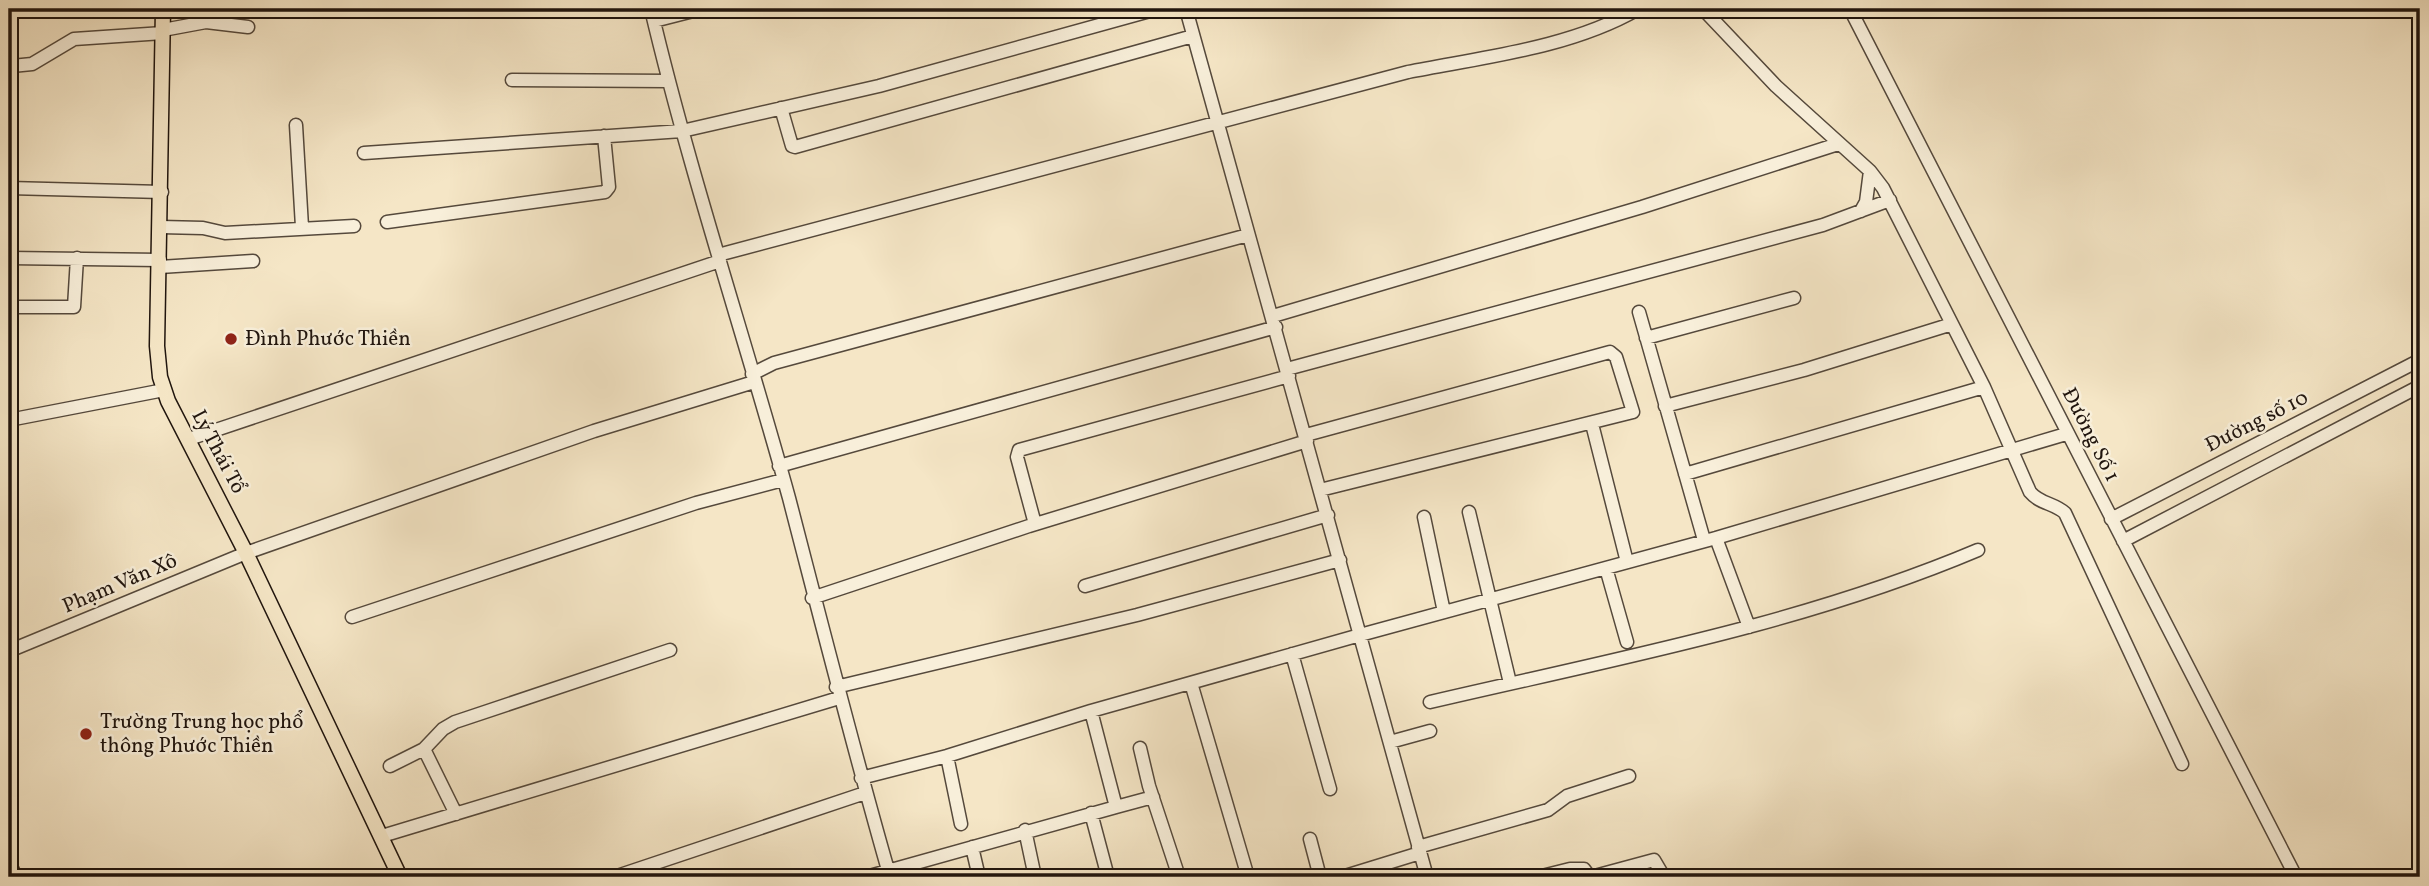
<svg xmlns="http://www.w3.org/2000/svg" width="2429" height="886" viewBox="0 0 2429 886" font-family="Vollkorn,serif">
	<rect width="100%" height="100%" fill="#f5e6c6"/>
	<filter id="stains"><feTurbulence type="fractalNoise" baseFrequency=".00286" numOctaves="4"/><feColorMatrix values="0 0 0 0 .2 0 0 0 0 .09 0 0 0 0 .02 0 0 0 .5 -.17"/></filter>
	<radialGradient id="worn" r=".72"><stop offset=".6" stop-color="#630" stop-opacity="0"/><stop offset="1" stop-color="#630" stop-opacity=".3"/></radialGradient>
	<g fill="none" stroke-linecap="round" stroke-linejoin="round">
		<defs>
			<path id="minor" d="M335,9H376
				M651,9C690,174 744,335 789,498C822,625 854,752 890,877
				M1186,9L1427,877
				M1703,9L1776,86L1870,171L1883,188L1984,387L2030,492C2040,504 2054,503 2065,513L2182,764
				M1850,9L2296,877
				M654,21L701,9
				M163,30L206,22L248,27
				M12,66L32,64L74,39L163,33
				M512,80L669,81
				M781,108L792,146L795,147L1193,36
				M296,125L302,227
				M364,153L682,131L879,86L1157,9
				M9,188L162,192
				M1861,211L1866,202L1870,171
				M387,222L605,192L609,187L604,136
				M161,227L203,228L225,233L354,226
				M718,255L1408,72C1484,57 1570,48 1638,9
				M9,258L160,260
				M160,267L253,261
				M13,307H74L77,258
				M1639,312L1704,540
				M1273,316L1642,207L1838,144
				M1646,338L1794,298
				M1287,369L1823,225L1890,200
				M752,374L774,363L1248,235
				M1665,406L1804,370L1952,324
				M9,420L164,390
				M1592,424L1627,562
				M1306,435L1610,352L1616,357L1633,412L1320,490
				M189,439L720,261
				M779,466L1276,327
				M1685,474L1984,387
				M1469,512L1510,683
				M1424,517L1444,612
				M2111,519L2420,360
				M1035,524L1017,457L1019,450L1289,376
				M1716,538L1749,627
				M2123,541L2420,386
				M1606,568L1627,642
				M1085,586L1328,515
				M812,598L1029,526L1307,441
				M352,617L696,503L783,480
				M9,651L246,553L594,431L754,382
				M1292,654L1330,789
				M1191,683L1248,877
				M836,687L1137,615L1340,560
				M1430,702C1614,659 1803,624 1978,550
				M1390,742L1430,731
				M1140,748L1149,786L1179,877
				M424,749L456,814
				M947,756L961,824
				M390,766L424,749L443,729L455,722L670,650
				M861,778L947,756L1091,711L1360,635L1716,538L2066,434
				M1116,807L1153,797
				M1091,813L1108,877
				M1025,830L1035,877
				M382,836L839,698
				M1310,839L1320,877
				M972,847L979,877
				M1418,847L1548,810L1567,796L1629,776
				M9,862L16,877
				M614,877L865,793
				M866,877L1116,807L1091,711
				M1342,877L1420,853
				M1538,877L1570,869H1584L1590,877
				M1591,877L1654,860L1664,877"/>
			<path id="major" d="M163,9L157,346L160,377L168,401L246,553L400,877"/>
		</defs>
		<use href="#minor" stroke="#55493c" stroke-width="15"/>
		<use href="#major" stroke="#20150e" stroke-width="17"/>
		<use href="#minor" stroke="#f8efda" stroke-width="12"/>
		<use href="#major" stroke="#f5e6c6" stroke-width="14"/>
	</g>
	<g fill="#8f2418" stroke="#f8efda" stroke-width="2.5">
		<circle cx="231" cy="339" r="7"/>
		<circle cx="86" cy="734" r="7"/>
	</g>
	<g text-anchor="middle" dominant-baseline="central" stroke-width="5" stroke-linejoin="round" paint-order="stroke">
		<g font-size="21" fill="#20150e" stroke="#f8efda" text-anchor="start">
			<text x="245" y="339">Đình Phước Thiền</text>
			<text x="100" y="722">Trường Trung học phổ<tspan x="100" dy="24">thông Phước Thiền</tspan></text>
		</g>
		<g font-size="21" fill="#20150e" stroke="#f8efda">
			<text transform="translate(2257 422) rotate(-27)">Đường số 10</text>
			<text transform="translate(2090 435) rotate(63)">Đường Số 1</text>
			<text transform="translate(218 452) rotate(62)">Lý Thái Tổ</text>
			<text transform="translate(120 584) rotate(-23)">Phạm Văn Xô</text>
		</g>
	</g>
	<rect width="2429" height="886" fill="none" stroke="#f5e6c6" stroke-width="35"/>
	<rect x="10" y="10" width="2408" height="865" fill="none" stroke="#20150e" stroke-width="3.5"/>
	<rect x="18" y="18" width="2394" height="851" fill="none" stroke="#20150e" stroke-width="2"/>
	<rect width="100%" height="100%" filter="url(#stains)"/>
	<rect width="100%" height="100%" fill="url(#worn)"/>
</svg>
